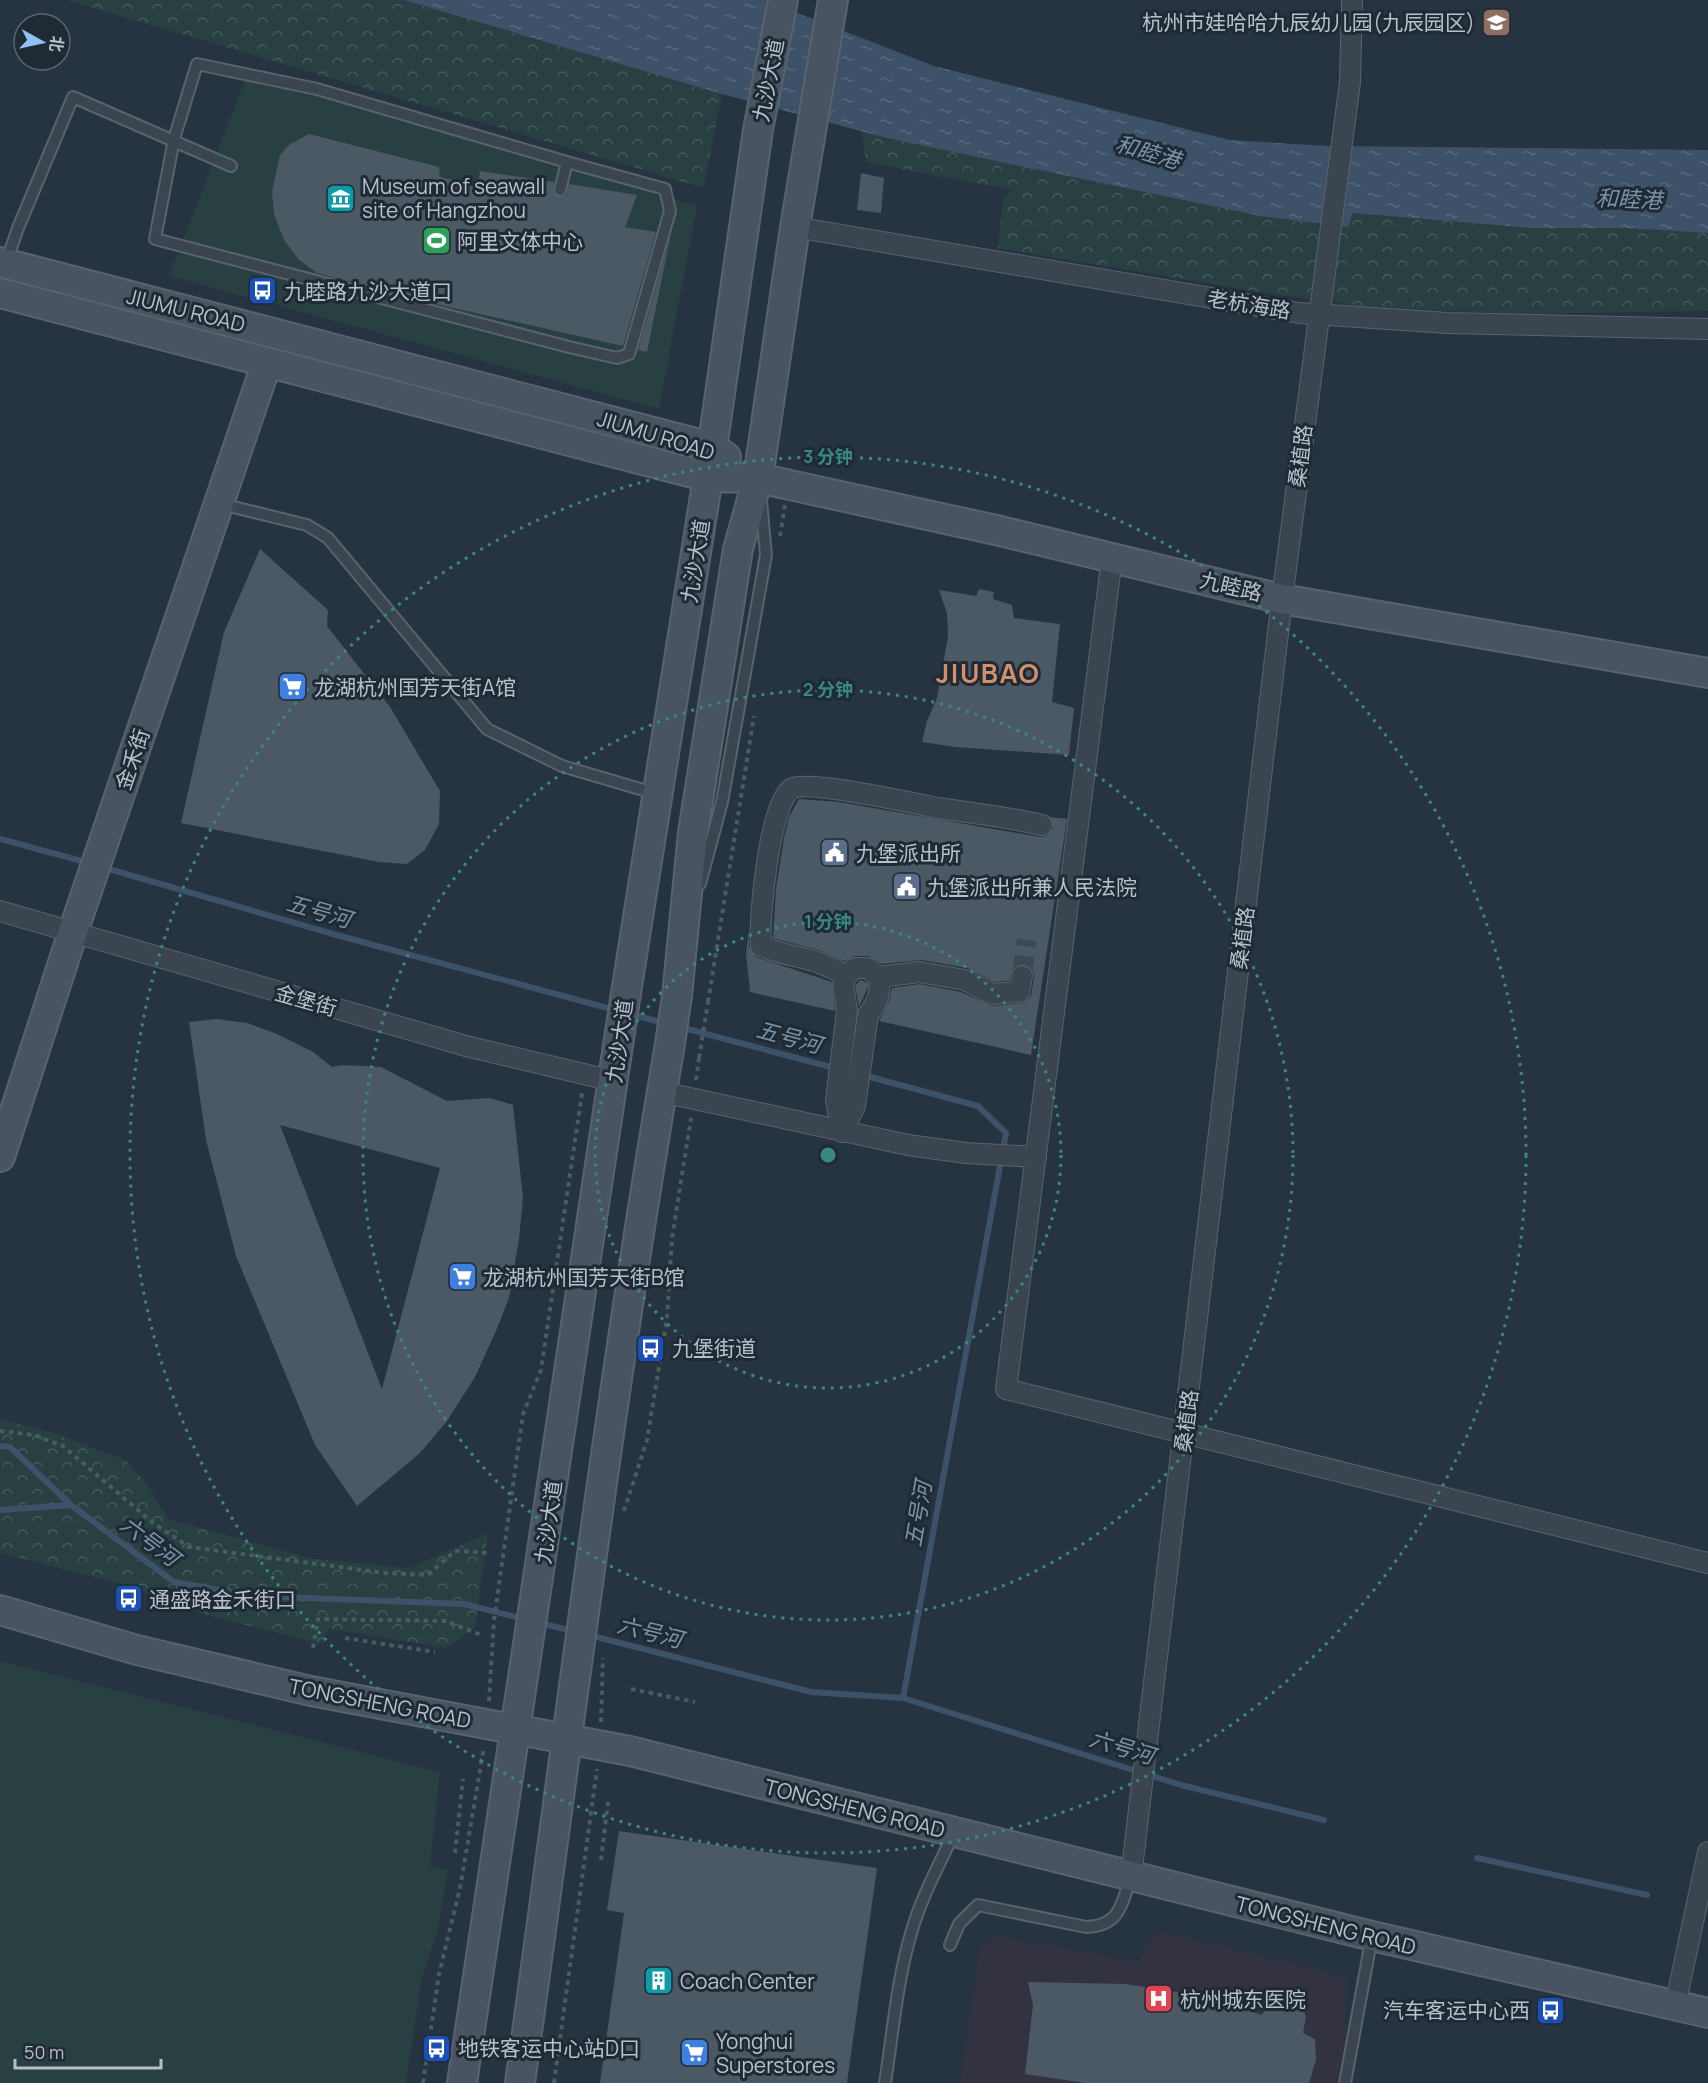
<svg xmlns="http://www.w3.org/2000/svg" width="1708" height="2083" viewBox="0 0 1708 2083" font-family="Manrope,'Noto Sans SC',sans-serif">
	<defs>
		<pattern id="park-crowns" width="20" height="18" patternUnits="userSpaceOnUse" patternTransform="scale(1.5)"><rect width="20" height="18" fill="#284041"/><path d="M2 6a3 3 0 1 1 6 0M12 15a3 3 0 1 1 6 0" fill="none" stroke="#455a5b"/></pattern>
		<pattern id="water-ripples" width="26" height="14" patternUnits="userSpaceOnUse" patternTransform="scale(1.5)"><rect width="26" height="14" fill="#3d5268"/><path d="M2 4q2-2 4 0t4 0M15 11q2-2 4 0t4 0" fill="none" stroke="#57697c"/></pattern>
	</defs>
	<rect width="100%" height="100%" fill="#263340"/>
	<path fill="#333241" d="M1157,1930L1348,1977L1345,2021L1347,2046L1341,2083H960L980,1946L997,1936L1138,1961Z"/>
	<path fill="#284041" d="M247,75L697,206L659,409L169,276Z
		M0,1661L440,1772L430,1867L448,1870L438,1931L422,1978L406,2083H0Z"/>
	<path fill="url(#park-crowns)" d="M66,0H404L722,94L704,188Z
		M861,131L1260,216L1348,227L1353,213L1531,228H1626L1708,233V311L1512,314L1363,306L1271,294L998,248L1003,199L1012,190L866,162Z
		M0,1419L57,1434L125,1460L147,1484L168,1519L313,1559L410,1568L488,1533L475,1628L446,1648L328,1628L323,1644L213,1617L118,1583L0,1553Z"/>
	<path fill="url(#water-ripples)" d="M404,0H764L934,66L1230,140L1329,146L1708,150V233L1626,228H1531L1353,213L1348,227L1260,216L887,138L722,94Z"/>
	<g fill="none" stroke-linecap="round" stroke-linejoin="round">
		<path stroke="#3d5268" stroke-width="6" d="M0,839L89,863
			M102,867L340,936L615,1010
			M631,1014L664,1023
			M680,1027L838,1069
			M863,1075L978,1106L1006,1133L903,1698
			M0,1446L10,1447L71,1505L174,1582L254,1596L464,1604L524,1619
			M0,1510L71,1505
			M539,1623L573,1631
			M589,1635L811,1692L903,1698L1181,1785L1324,1820
			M1477,1858L1647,1895"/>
	</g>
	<path fill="#4b5965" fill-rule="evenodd" d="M309,134L439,167L440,177L478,186L480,171L554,182L553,193L559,197L566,195L569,184L637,195L625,227L656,232L623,346L418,300L317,273L299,260L284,240L274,214L272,192L280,155L289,145Z
		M861,173L884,178L881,213L857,210Z
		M671,234L647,352L638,350Z
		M260,549L328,610L327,626L390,707L440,791L439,824L425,850L407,864L379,862L181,823L224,632Z
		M979,589L994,592L993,599L1012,605L1014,618L1060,624L1052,702L1074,708L1069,755L955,747L922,742L927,721L937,698L948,636L947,613L939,590L976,596Z
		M799,799L839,802L1040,837L1046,836L1054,828L1050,817L1067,819L1031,1055L879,1021L889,1001L892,988L919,984L961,992L992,1006L1024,1003L1031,995L1034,978L1033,971L1025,964L1013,968L1009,981L994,982L967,968L921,960L882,964L868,956H855L844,961L818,950L773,938L776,889L784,838L789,817Z
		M749,931V947L756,957L832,982L835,1011L750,992L746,953Z
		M860,980L868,983V987L859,1007L855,986Z
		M217,1019L247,1023L277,1034L313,1052L332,1067L343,1065L381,1067L447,1101L490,1098L513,1105L523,1198L519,1239L509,1298L496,1331L475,1377L447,1421L420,1453L357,1506L315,1445L236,1256L206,1140L189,1022ZM280,1125L440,1168L382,1389Z
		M619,1831L877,1868L847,2083H600L624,1913L607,1910Z
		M1028,1982L1126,1984L1214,1998L1261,2015L1279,1996L1301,2003L1306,2017L1303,2033L1315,2039L1316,2060L1309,2083H1085L1025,2074L1033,2005Z"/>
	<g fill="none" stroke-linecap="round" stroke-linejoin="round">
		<path stroke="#3c4855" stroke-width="20" stroke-dasharray="20 10" stroke-linecap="butt" d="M1022,976L1027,940"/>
		<defs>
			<path id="lane" d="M560,190L567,162L665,189L670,211L629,354L617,358L569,347L155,239L174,139L197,64L317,89L567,162
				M6,263L18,228L73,97L231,166
				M221,504L307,525L328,538L487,729L562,766L657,794
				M700,884L722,802L766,555L761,501
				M950,1945L959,1924L978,1905L1086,1927C1120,1926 1121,1905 1131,1877
				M885,2083C893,2032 897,1979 912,1930C922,1896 939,1865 954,1833
				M1345,2083L1372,1936"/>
			<path id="street" d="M795,227L1299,313L1448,323L1708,329
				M1112,558L1006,1389L1708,1563
				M0,911L466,1046L613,1081
				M855,968H867L879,977C881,993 878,1001 868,1015L855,1106L842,1132L836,1100L847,1011L843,985L846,976Z
				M846,976C815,956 793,959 761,946C758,922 770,796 793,788C811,781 913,803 938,808C973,813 1008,817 1042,825
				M879,977L919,972L965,980L992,994L1019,992L1022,976
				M662,1092L908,1145L966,1153L1036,1157
				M1131,1877L1282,599L1350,82L1352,0
				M1675,2006L1708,1852"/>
			<path id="secondary" d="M0,262L711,447L726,457
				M0,293L708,477L758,478L996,530L1282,599L1708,673
				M626,993L708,477L758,130L783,0
				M677,996L693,832L738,549L758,478L795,227L833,0
				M0,1157L73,932L267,362
				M0,1610L137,1650L311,1691L630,1751L1372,1936L1708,2013
				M462,2083L620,1032
				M520,2083C568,1739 610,1393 669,1050"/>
		</defs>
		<use href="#lane" stroke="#58636d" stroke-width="14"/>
		<use href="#street" stroke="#58636d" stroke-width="22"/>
		<use href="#secondary" stroke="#58636d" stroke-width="32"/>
		<path stroke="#475d5e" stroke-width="4" stroke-dasharray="4.5 4.5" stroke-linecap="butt" d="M780,536L785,505
			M708,1002L754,716
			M696,1080L699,1058
			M0,1431L34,1435L63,1446L153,1523L189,1547L385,1573L428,1575L455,1551L490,1553
			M624,1511L647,1440L667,1318L672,1238L691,1118
			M345,1638L435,1652
			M313,1648L318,1619L446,1621L481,1635
			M631,1689L695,1702
			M489,1701L494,1620L523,1414L541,1370L582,1093
			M601,1722L603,1658
			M455,1853L463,1779
			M601,1860L608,1802
			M423,2083L439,1974L460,1888L484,1747
			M554,2083L597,1769"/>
		<use href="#lane" stroke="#3b4550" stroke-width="10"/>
		<use href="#street" stroke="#3b4550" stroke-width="20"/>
		<use href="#secondary" stroke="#495462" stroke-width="28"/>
		<defs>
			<path id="secondary-bridge" d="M620,1032L626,993
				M669,1050L677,996"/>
		</defs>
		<use href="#secondary-bridge" stroke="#58636d" stroke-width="32" stroke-linecap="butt"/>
		<path stroke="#475d5e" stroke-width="4" stroke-dasharray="4.5 4.5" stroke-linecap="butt" d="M699,1058L708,1002"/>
		<use href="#secondary-bridge" stroke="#495462" stroke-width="28"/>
	</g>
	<g fill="none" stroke="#398885" stroke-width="3" stroke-dasharray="3 6">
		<circle cx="828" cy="1155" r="233"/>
		<circle cx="828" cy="1155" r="465"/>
		<circle cx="828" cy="1155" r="698"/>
	</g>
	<defs>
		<symbol id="school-square" viewBox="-11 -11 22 22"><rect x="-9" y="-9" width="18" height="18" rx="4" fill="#8d6e63" stroke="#1f2a35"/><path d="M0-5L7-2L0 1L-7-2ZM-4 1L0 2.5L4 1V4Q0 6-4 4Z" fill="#fff"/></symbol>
		<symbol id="museum-square" viewBox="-11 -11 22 22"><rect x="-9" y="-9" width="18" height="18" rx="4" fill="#0f9aa8" stroke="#1f2a35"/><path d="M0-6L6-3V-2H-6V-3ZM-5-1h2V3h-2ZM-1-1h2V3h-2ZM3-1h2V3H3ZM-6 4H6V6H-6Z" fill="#fff"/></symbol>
		<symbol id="stadium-square" viewBox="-11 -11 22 22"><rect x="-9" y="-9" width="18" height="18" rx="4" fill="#2e9e5b" stroke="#1f2a35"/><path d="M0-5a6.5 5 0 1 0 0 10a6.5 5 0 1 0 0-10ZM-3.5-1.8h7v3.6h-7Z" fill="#fff"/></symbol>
		<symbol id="bus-square" viewBox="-11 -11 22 22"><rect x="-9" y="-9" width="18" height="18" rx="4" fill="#1a4fb4" stroke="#1f2a35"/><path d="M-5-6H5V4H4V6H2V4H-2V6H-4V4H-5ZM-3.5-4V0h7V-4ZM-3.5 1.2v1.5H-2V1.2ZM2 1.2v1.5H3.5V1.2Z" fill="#fff"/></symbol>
		<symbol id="supermarket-square" viewBox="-11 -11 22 22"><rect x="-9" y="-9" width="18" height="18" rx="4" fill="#3f7fe0" stroke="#1f2a35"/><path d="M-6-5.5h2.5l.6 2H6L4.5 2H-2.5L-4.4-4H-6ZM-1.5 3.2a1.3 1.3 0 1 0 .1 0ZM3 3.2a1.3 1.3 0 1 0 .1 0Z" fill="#fff"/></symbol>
		<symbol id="civic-square" viewBox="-11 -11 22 22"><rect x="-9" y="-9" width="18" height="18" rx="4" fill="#5c6f8a" stroke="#1f2a35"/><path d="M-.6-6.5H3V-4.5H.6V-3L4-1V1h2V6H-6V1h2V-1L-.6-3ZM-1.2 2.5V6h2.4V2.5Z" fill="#fff"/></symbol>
		<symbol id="building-square" viewBox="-11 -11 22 22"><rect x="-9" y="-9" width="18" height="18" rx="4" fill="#0f9aa8" stroke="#1f2a35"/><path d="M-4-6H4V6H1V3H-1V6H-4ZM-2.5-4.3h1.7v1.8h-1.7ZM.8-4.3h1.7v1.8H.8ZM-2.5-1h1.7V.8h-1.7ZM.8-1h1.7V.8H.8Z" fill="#fff"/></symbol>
		<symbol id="hospital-square" viewBox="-11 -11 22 22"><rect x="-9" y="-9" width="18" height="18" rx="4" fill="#e0444e" stroke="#1f2a35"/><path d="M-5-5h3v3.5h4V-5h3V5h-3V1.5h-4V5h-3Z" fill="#fff"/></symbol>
	</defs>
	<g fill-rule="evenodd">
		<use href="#school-square" x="1480" y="6" width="33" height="33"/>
		<use href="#museum-square" x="324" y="182" width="33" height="33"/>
		<use href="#stadium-square" x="420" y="224" width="33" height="33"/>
		<use href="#bus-square" x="246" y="274" width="33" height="33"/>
		<use href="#supermarket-square" x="276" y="670" width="33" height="33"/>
		<use href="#civic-square" x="818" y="836" width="33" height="33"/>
		<use href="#civic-square" x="890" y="870" width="33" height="33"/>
		<use href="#supermarket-square" x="446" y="1260" width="33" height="33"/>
		<use href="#bus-square" x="634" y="1332" width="33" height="33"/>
		<use href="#bus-square" x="112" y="1582" width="33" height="33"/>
		<use href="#building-square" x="642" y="1964" width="33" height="33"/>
		<use href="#hospital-square" x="1142" y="1982" width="33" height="33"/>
		<use href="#bus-square" x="1534" y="1994" width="33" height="33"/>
		<use href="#bus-square" x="420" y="2032" width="33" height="33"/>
		<use href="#supermarket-square" x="678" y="2036" width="33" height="33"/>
	</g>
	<g text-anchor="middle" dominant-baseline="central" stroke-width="6" stroke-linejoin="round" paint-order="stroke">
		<g font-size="21" fill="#b7c0ca" stroke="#1f2a35" text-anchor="start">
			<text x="1475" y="22" text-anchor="end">杭州市娃哈哈九辰幼儿园(九辰园区)</text>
			<text x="362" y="186">Museum of seawall<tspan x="362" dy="24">site of Hangzhou</tspan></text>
			<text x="457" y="241">阿里文体中心</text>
			<text x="284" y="291">九睦路九沙大道口</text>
			<text x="314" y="687">龙湖杭州国芳天街A馆</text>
			<text x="856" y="853">九堡派出所</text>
			<text x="927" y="887">九堡派出所兼人民法院</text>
			<text x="483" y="1277">龙湖杭州国芳天街B馆</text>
			<text x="672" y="1348">九堡街道</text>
			<text x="149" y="1599">通盛路金禾街口</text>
			<text x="680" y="1981">Coach Center</text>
			<text x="1180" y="1999">杭州城东医院</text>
			<text x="1530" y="2010" text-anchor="end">汽车客运中心西</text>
			<text x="716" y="2041">Yonghui<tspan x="716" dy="24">Superstores</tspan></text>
			<text x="458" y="2048">地铁客运中心站D口</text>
		</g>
		<g font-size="21" fill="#b7c0ca" stroke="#1f2a35">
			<text transform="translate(768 80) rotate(-79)">九沙大道</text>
			<text transform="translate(1249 304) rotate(9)">老杭海路</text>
			<text transform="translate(186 310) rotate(14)">JIUMU ROAD</text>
			<text transform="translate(656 435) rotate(17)">JIUMU ROAD</text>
			<text transform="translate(1300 456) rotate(-83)">桑植路</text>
			<text transform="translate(695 561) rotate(-81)">九沙大道</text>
			<text transform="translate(1231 586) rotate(13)">九睦路</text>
			<text transform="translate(132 759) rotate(-71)">金禾街</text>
			<text transform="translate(1242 938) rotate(-83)">桑植路</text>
			<text transform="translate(306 1000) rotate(16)">金堡街</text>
			<text transform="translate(619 1041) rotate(-82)">九沙大道</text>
			<text transform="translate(1186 1421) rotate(-83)">桑植路</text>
			<text transform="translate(548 1522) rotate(-82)">九沙大道</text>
			<text transform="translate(380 1703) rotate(11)">TONGSHENG ROAD</text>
			<text transform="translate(855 1808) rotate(14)">TONGSHENG ROAD</text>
			<text transform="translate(1326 1925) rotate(14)">TONGSHENG ROAD</text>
		</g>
		<g font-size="22" font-style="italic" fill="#7993ab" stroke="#1f2a35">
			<text transform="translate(1148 152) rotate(16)">和睦港</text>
			<text transform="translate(1629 199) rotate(2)">和睦港</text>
			<text transform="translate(319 911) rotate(16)">五号河</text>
			<text transform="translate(789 1037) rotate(15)">五号河</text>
			<text transform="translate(918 1514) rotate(-80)">五号河</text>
			<text transform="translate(150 1541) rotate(37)">六号河</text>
			<text transform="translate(650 1632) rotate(14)">六号河</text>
			<text transform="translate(1122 1747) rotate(17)">六号河</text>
		</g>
		<g font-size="27" font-weight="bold" letter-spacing="1.5" fill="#d28f6a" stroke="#1f2a35">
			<text x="988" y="672">JIUBAO</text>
		</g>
	</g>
	<circle cx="828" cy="1155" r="9" fill="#398885" stroke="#1f2a35" stroke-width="3"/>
	<g font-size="18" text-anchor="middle" font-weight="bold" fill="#398885" stroke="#1f2a35" stroke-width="6" stroke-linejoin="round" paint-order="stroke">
		<text x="828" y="463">3 分钟</text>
		<text x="828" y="696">2 分钟</text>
		<text x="828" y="928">1 分钟</text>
	</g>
	<g transform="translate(42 42) rotate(98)"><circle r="28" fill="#1f2a35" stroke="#5c6671" stroke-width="1.5"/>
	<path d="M0-4.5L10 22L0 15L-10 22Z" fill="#92c0f4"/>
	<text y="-9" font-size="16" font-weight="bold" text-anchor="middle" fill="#b7c0ca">北</text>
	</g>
	<path d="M15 2059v9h146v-9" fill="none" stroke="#b7c0ca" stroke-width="3"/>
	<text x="24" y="2059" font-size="18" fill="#b7c0ca" stroke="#1f2a35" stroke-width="4.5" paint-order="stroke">50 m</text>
</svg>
